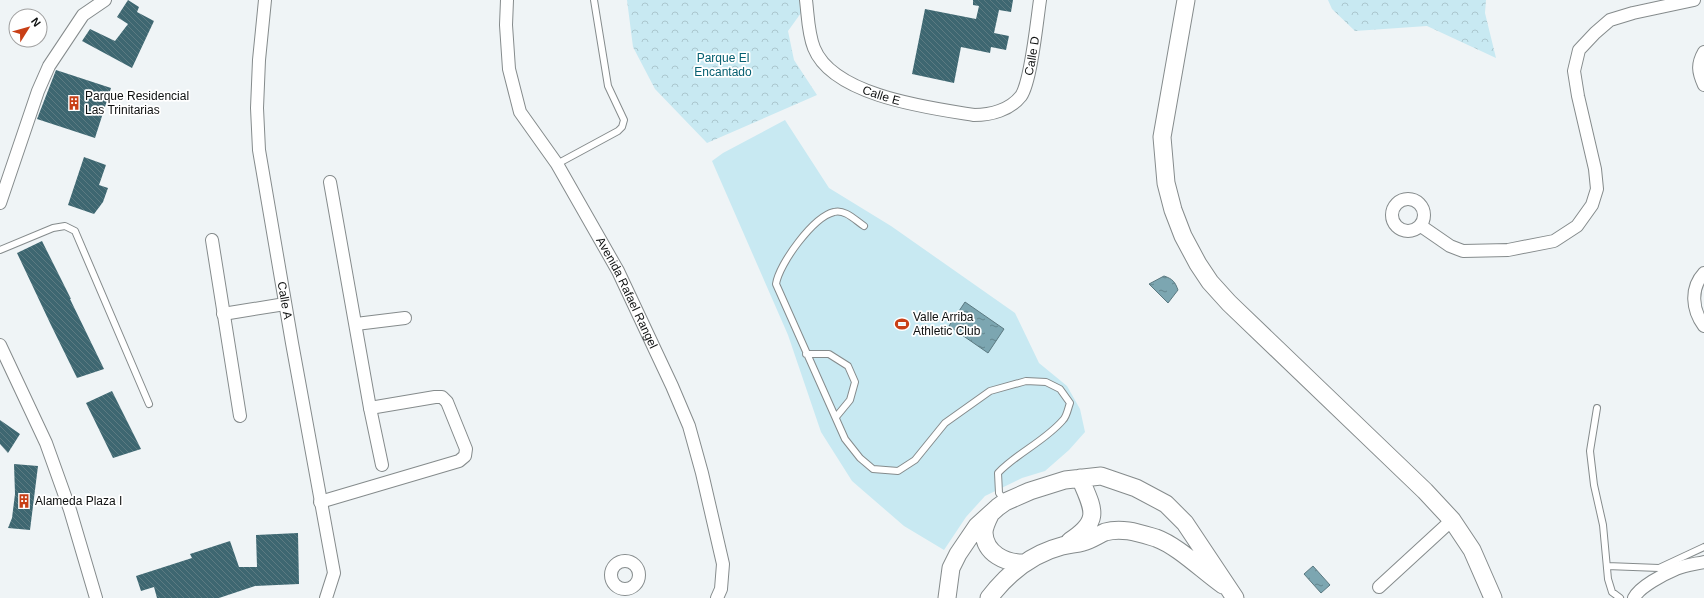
<svg xmlns="http://www.w3.org/2000/svg" width="1704" height="598" viewBox="0 0 1704 598" font-family="Helvetica,sans-serif">
	<defs>
		<pattern id="forest-crowns" width="20" height="18" patternUnits="userSpaceOnUse"><rect width="20" height="18" fill="#c8e9f2"/><path d="M2 6a3 3 0 1 1 6 0M12 15a3 3 0 1 1 6 0" fill="none" stroke="#abc7ce"/></pattern>
		<pattern id="water-ripples" width="26" height="14" patternUnits="userSpaceOnUse"><rect width="26" height="14" fill="#7ca6b1"/><path d="M2 4q2-2 4 0t4 0M15 11q2-2 4 0t4 0" fill="none" stroke="#64868f"/></pattern>
		<pattern id="building-back-hatch" width="6" height="6" patternUnits="userSpaceOnUse"><rect width="6" height="6" fill="#3e6771"/><path d="M-1 5l2 2M0 0l6 6M5-1l2 2" fill="none" stroke="#5c7b82"/></pattern>
	</defs>
	<rect width="100%" height="100%" fill="#eff4f6"/>
	<path fill="url(#forest-crowns)" d="M627,0H803L801,13L788,31L794,60L817,95L707,143L655,89L633,47Z
		M1328,0H1486L1485,13L1496,58L1427,26L1355,31L1332,9Z"/>
	<path fill="#c8e9f2" d="M785,120L829,188L891,226L1015,313L1039,363L1067,386L1080,409L1085,432L1069,450L1045,471L1022,478L985,496L966,517L944,550L904,526L852,481L821,432L788,335L712,161L723,153Z"/>
	<path fill="url(#water-ripples)" stroke="#5b7981" d="M1164,276C1173,279 1175,282 1178,290L1168,303L1149,284Z
		M965,302L1004,329L988,353L949,326Z
		M1313,566L1330,585L1321,593L1304,574Z"/>
	<path fill="url(#building-back-hatch)" d="M128,0L139,7L137,12L154,21L132,68L82,41L90,29L115,41L128,24L117,17Z
		M973,0H1013L1011,12L999,10L994,33L1009,36L1006,50L991,47L990,53L961,47L954,83L912,74L925,9L976,19L979,6L973,5Z
		M56,70L111,88L95,138L37,119Z
		M84,157L106,165L99,185L108,188L103,202L94,214L68,205Z
		M42,241L71,299H70L104,369L77,378L50,323L17,253Z
		M112,391L141,449L113,458L86,403Z
		M0,420L20,434L8,453L0,444Z
		M14,464L38,466L30,530L8,528L12,518L15,494Z
		M298,533L299,584L255,586L219,598H157L154,587L141,591L136,576L192,558L190,554L230,541L239,567H257L256,535Z"/>
	<g fill="none" stroke-linecap="round" stroke-linejoin="round">
		<defs>
			<path id="lane" d="M557,164L618,131L622,127L624,120L608,86L594,0
				M864,226C855,220 845,209 834,212C813,217 779,264 776,284L845,439L860,458L873,469L898,471L915,460L945,423L990,391L1026,381L1046,382L1060,389L1070,403C1068,408 1067,416 1063,420C1045,441 1017,453 998,473L999,493L1004,500
				M0,250L53,228L65,226L75,231L149,404
				M806,354H829L848,366L855,382L850,400L836,417
				M1597,408L1590,451L1594,485L1603,525L1608,579L1612,592L1620,598
				M1607,566L1659,568L1704,547"/>
			<g id="street">
				<path id="s1" d="M265,0L259,60L257,108L259,150L292,343L334,573L326,598"/>
				<path id="s2" d="M507,0L506,25L509,69L520,112L557,164L618,271L672,386L689,426L702,473L723,564L721,589L717,598"/>
				<path id="s3" d="M806,0C808,16 808,33 814,48C833,96 930,108 974,115C991,115 1010,110 1021,96C1031,82 1037,20 1040,0"/>
				<path d="M1704,52C1697,64 1698,72 1704,85"/>
				<path d="M330,182L370,408L382,465"/>
				<circle cx="1408" cy="215" r="16"/>
				<path d="M0,203L38,91L49,66L83,15L105,0"/>
				<path d="M1421,226L1450,246L1463,251L1508,250L1554,241L1577,226L1592,205L1597,189L1595,169L1578,96L1574,71L1579,50L1595,33L1610,20L1633,13L1694,0"/>
				<path d="M212,240L240,416"/>
				<path d="M1704,273C1690,288 1692,310 1704,326"/>
				<path d="M223,314L285,304"/>
				<path d="M356,324L405,318"/>
				<path d="M0,345L46,443L70,510L96,598"/>
				<path d="M320,502L459,461L465,456L466,449L447,402L442,397H435L370,408"/>
				<circle cx="625" cy="575" r="14"/>
				<path d="M1379,587L1452,520"/>
				<path d="M1634,598C1639,587 1664,574 1676,569C1684,565 1695,564 1704,562"/>
			</g>
			<path id="secondary" d="M1186,0L1162,137L1166,183L1173,210L1183,236L1198,264L1210,282L1229,303L1425,491L1452,520L1472,550L1493,598
				M990,515C987,521 984,527 984,533C985,554 1006,563 1023,563
				M1070,541C1102,520 1093,509 1080,478
				M947,598L951,568L958,554L977,526L998,507L1005,502L1030,491L1065,480L1101,476L1136,488L1166,504L1185,523L1235,598
				M989,598C1008,573 1031,554 1062,546C1069,544 1076,544 1083,542C1091,540 1098,535 1105,532C1122,527 1139,533 1156,538C1178,546 1203,571 1223,585"/>
		</defs>
		<use href="#lane" stroke="#858b8c" stroke-width="8"/>
		<use href="#street" stroke="#858b8c" stroke-width="14"/>
		<use href="#secondary" stroke="#858b8c" stroke-width="19"/>
		<use href="#lane" stroke="#fff" stroke-width="6"/>
		<use href="#street" stroke="#fff" stroke-width="12"/>
		<use href="#secondary" stroke="#fff" stroke-width="17"/>
	</g>
	<defs>
		<symbol id="building-bare" viewBox="-9 -9 18 18"><path d="M-4-6H4V6H1V3H-1V6H-4ZM-2.5-4.3h1.7v1.8h-1.7ZM.8-4.3h1.7v1.8H.8ZM-2.5-1h1.7V.8h-1.7ZM.8-1h1.7V.8H.8Z" fill="#c83f16" stroke="#fff" stroke-width="2.5" paint-order="stroke"/></symbol>
		<symbol id="stadium-bare" viewBox="-9 -9 18 18"><path d="M0-5a6.5 5 0 1 0 0 10a6.5 5 0 1 0 0-10ZM-3.5-1.8h7v3.6h-7Z" fill="#c83f16" stroke="#fff" stroke-width="2.5" paint-order="stroke"/></symbol>
	</defs>
	<g fill-rule="evenodd">
		<use href="#building-bare" x="64" y="93" width="20" height="20"/>
		<use href="#stadium-bare" x="892" y="314" width="20" height="20"/>
		<use href="#building-bare" x="14" y="491" width="20" height="20"/>
	</g>
	<g text-anchor="middle" dominant-baseline="central" stroke-width="3.5" stroke-linejoin="round" paint-order="stroke">
		<g font-size="12" fill="#0e1010" stroke="#fff">
			<text stroke="none"><textPath href="#s3" startOffset="323">Calle D</textPath></text>
			<text stroke="none"><textPath href="#s3" startOffset="134">Calle E</textPath></text>
			<text stroke="none"><textPath href="#s2" startOffset="324">Avenida Rafael Rangel</textPath></text>
			<text stroke="none"><textPath href="#s1" startOffset="303">Calle A</textPath></text>
		</g>
		<g font-size="12" fill="#066071" stroke="#fff">
			<text x="723" y="58">Parque El<tspan x="723" dy="14">Encantado</tspan></text>
		</g>
		<g font-size="12" fill="#0e1010" stroke="#fff" text-anchor="start">
			<text x="85" y="96">Parque Residencial<tspan x="85" dy="14">Las Trinitarias</tspan></text>
			<text x="913" y="317">Valle Arriba<tspan x="913" dy="14">Athletic Club</tspan></text>
			<text x="35" y="501">Alameda Plaza I</text>
		</g>
	</g>
	<g transform="translate(28 28) rotate(53)"><circle r="19" fill="#ffffff" stroke="#9f9f9f"/>
	<path d="M0-3L7 15L0 10L-7 15Z" fill="#c83f16"/>
	<text y="-6" font-size="11" font-weight="bold" text-anchor="middle" fill="#0e1010">N</text>
	</g>
</svg>
